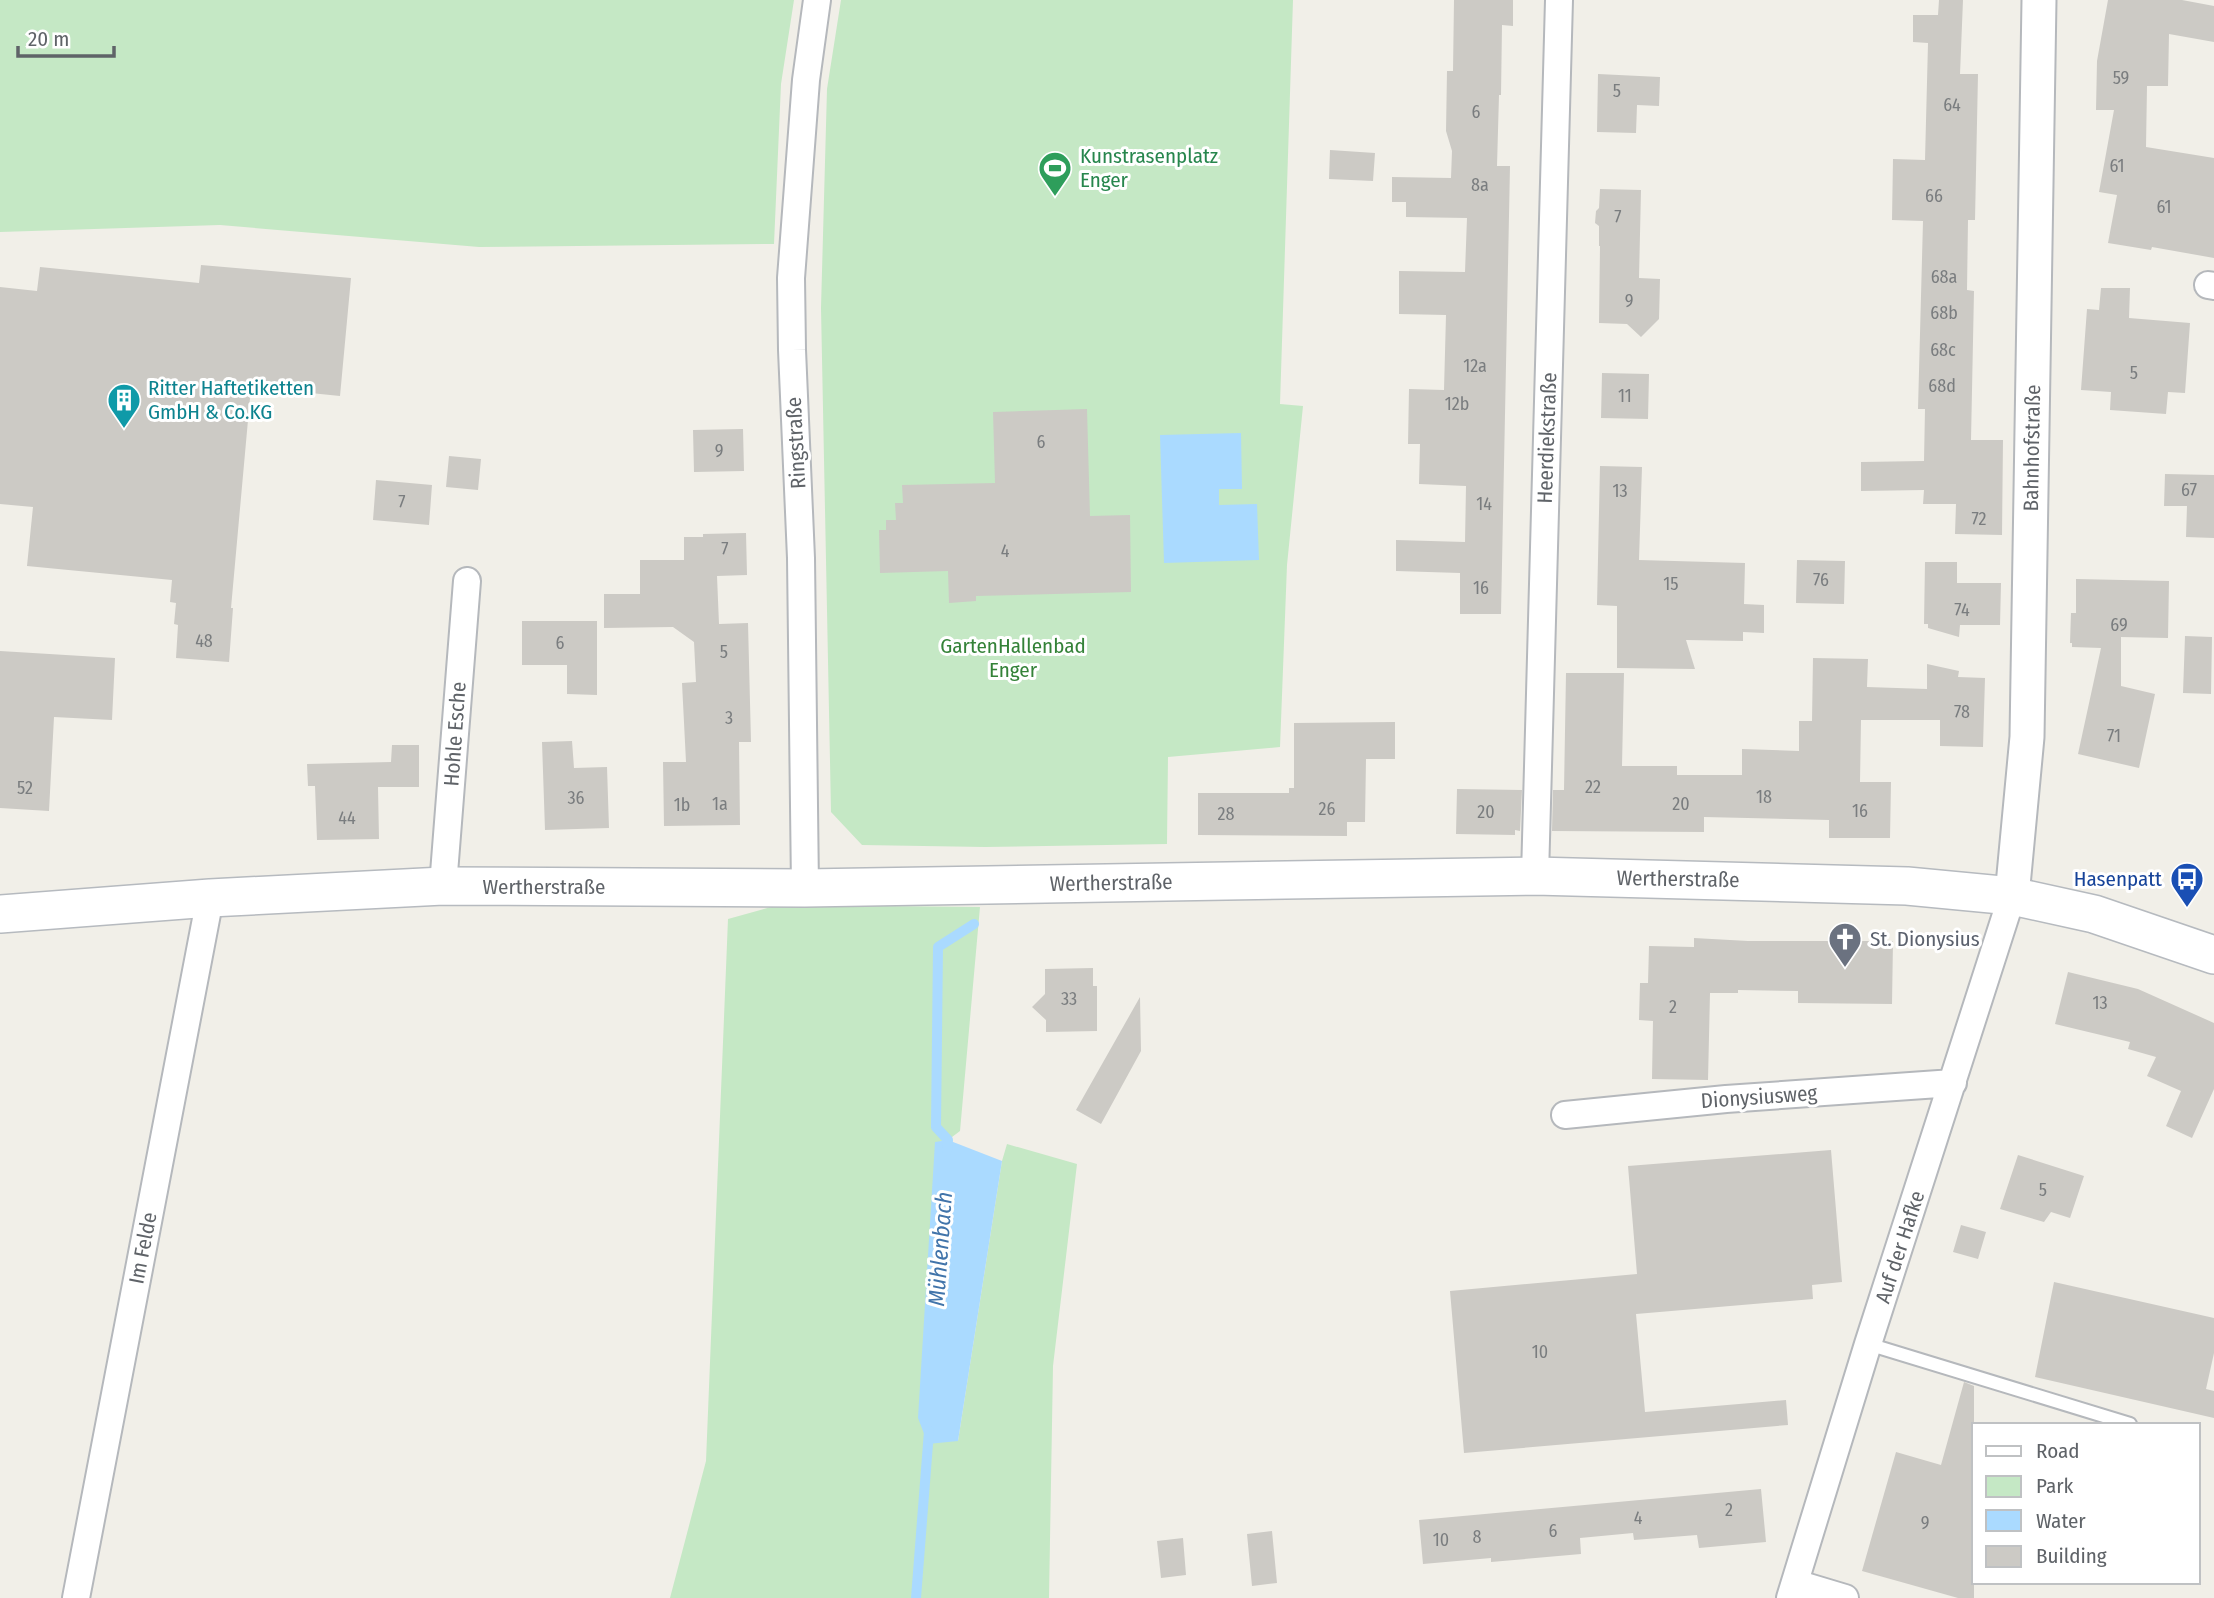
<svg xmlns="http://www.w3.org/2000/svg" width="2214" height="1598" viewBox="0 0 2214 1598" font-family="'Fira Sans Condensed',sans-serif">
	<rect width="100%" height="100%" fill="#f1efe8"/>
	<path fill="#c5e8c5" d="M0,0H794L781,84L774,244L479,247L220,225L0,232Z
		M841,0H1293L1280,404L1303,406L1287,565L1280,747L1168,757L1167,844L985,847L862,845L831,812L821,308L827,89Z
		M778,905L980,907L960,1131L948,1140L935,1143L958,1441L1002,1161L1007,1144L1077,1164L1053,1366L1049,1598H670L706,1461L728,919Z"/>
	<path fill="#aadaff" d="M1241,433L1242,489H1219V505L1257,504L1259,560L1164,563L1160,435Z
		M948,1140L1002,1161L958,1441L928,1444L918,1418L935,1142Z"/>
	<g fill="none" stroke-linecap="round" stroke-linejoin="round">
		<path stroke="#aadaff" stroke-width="10" d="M947,1151L948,1140L936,1127L938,947L974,924
			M916,1598L929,1431"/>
	</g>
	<path fill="#cccac5" d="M1454,0H1513V26L1502,25L1501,95H1499L1497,166H1510L1501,614H1460V573L1396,571V540L1465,542L1466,486L1419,484L1420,444H1408L1409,389L1444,390L1446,315L1399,314V271L1465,272L1467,218L1406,217V202H1392V177L1451,178L1452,151L1446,131L1447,71H1453Z
		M1939,0H1963L1960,74H1978L1975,220H1968L1967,290L1974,291L1971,440H2003L2002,535L1955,534L1956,504H1923L1924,490L1861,491V462L1924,461L1925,409H1918L1923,221L1892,220L1893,159L1925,160L1928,43L1913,42V15H1938Z
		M2108,0H2182L2214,6V42L2169,34L2168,86H2147L2146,147L2214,158V258L2152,247L2151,250L2108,243L2117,195L2099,192L2114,110H2096L2097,61Z
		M1598,74L1660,77L1659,106L1637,105L1636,133L1597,132Z
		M1330,150L1375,153L1373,181L1329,179Z
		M1600,189L1641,190L1639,278L1660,279L1659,319L1641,337L1627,324L1599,323L1600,246H1599V226L1595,223L1596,211L1599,208Z
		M201,265L351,278L340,396L251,387L231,608H233L229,662L176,658L178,625L174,624L176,603L170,602L172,580L27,566L33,507L0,504V287L37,291L40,267L199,283Z
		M2101,288H2130L2129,318L2190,323L2185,393L2168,392L2166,414L2110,410L2111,392L2081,390L2087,309L2099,310Z
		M1602,373L1649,374L1648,419L1601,418Z
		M1087,409L1090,516L1130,515L1131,592L976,596V601L949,603L948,571L880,573L879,530H886V520H896L895,503H903L902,485L995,483L993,412Z
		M743,429L744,471L694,472L693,430Z
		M449,456L481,459L478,490L446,487Z
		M1600,466L1642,467L1639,560L1745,563L1744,604L1764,605V633L1743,632V641L1686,640L1695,669L1617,668V606L1597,605Z
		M2165,474L2214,475V538L2186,537L2187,506H2164Z
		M376,480L432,485L429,525L373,520Z
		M746,533L747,575L717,576L719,624L748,623L751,742H739L740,825L664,826L663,762H686L682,683L696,682L694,642L673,627L604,628V594H640V560H684V537H703V534Z
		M1797,560L1845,561L1844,604L1796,603Z
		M1925,562H1957V583H2001L2000,625H1960L1959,637L1928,628V624H1924Z
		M2076,579L2169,581L2168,638L2121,637V686L2155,694L2139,768L2078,754L2101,648L2072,647V643H2070L2071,613H2076Z
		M522,621H597V695L567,694V665H522Z
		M2185,636L2212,637L2211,694L2183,693Z
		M0,651L115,658L112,720L54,717L49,811L0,808Z
		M1813,658L1868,659L1867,687L1927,689V664L1959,671L1958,677L1985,678L1983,747L1940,746V720H1861L1860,782H1891L1890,838H1829V820L1704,817V832L1552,831L1553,790H1564L1566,673H1624L1622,766H1677V775H1742V749L1799,751V721H1812Z
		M1395,722V759H1366L1365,822H1347V836L1198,835V793H1289V788H1294V723Z
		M572,741L574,768L607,767L609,828L545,830L542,742Z
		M392,745H419V787H378L379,839L317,840L315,786H308L307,764L391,762Z
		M1457,789L1522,790L1520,831L1515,830V835L1456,834Z
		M1694,938L1748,941H1893L1892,1004L1798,1003V991L1738,990V993H1710L1708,1080L1652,1079L1653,1021L1639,1020L1640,983H1648L1649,946L1694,947Z
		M1093,968V986H1097V1031L1046,1032V1020L1032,1007L1045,994V969Z
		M2068,972L2138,989L2214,1023V1089L2192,1138L2166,1126L2181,1091L2147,1076L2156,1057L2128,1049L2130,1042L2055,1024Z
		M1140,997L1141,1051L1101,1124L1076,1110Z
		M1831,1150L1842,1282L1812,1285L1813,1299L1636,1314L1645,1412L1786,1400L1788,1425L1464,1453L1450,1291L1637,1274L1628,1166Z
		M2018,1155L2084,1176L2070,1218L2051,1212L2044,1222L2000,1209Z
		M1961,1225L1986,1232L1978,1259L1953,1252Z
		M2054,1282L2214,1318V1353L2206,1389L2214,1391V1418L2035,1377Z
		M1964,1382L1974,1386V1598H1958L1862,1571L1896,1452L1941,1465Z
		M1761,1489L1766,1542L1699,1548L1697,1535L1634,1540L1633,1533L1580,1538L1581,1554L1491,1562V1558L1423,1564L1419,1520Z
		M1272,1531L1277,1583L1252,1586L1247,1534Z
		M1183,1538L1186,1575L1161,1578L1157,1541Z"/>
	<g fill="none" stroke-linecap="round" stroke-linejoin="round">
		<defs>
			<path id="service" d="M1868,1344L2130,1424"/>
			<path id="minor" d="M2208,285L2214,286
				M1535,876L1559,0
				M443,886L467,581
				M805,888L801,558L792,350L791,278L806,80L817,0
				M1565,1115L1726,1099L1953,1083
				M1795,1583L1845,1598
				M76,1598L210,898
				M1790,1598L1868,1344L2012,896"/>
			<path id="tertiary" d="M2012,896L2027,737L2039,0"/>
			<path id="secondary" d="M0,914L210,898L443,886L805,888L1535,876L1907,886L2012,896L2094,914L2214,955"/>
		</defs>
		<use href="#service" stroke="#b5b8bc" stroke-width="16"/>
		<use href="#minor" stroke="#b5b8bc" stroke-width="30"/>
		<use href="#tertiary" stroke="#b5b8bc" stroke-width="37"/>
		<use href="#secondary" stroke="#b6babf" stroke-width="40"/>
		<use href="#service" stroke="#fff" stroke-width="12"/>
		<use href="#minor" stroke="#fff" stroke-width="26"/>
		<use href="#tertiary" stroke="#fff" stroke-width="33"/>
		<use href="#secondary" stroke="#fff" stroke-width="37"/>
	</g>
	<defs>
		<symbol id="stadium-pin" viewBox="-11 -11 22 30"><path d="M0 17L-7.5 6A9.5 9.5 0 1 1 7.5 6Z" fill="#2e9e5b" stroke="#fff"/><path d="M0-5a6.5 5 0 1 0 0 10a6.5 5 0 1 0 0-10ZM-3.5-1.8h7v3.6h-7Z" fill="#fff"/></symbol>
		<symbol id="building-pin" viewBox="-11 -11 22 30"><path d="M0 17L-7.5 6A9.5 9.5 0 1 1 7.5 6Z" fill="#0f9aa8" stroke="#fff"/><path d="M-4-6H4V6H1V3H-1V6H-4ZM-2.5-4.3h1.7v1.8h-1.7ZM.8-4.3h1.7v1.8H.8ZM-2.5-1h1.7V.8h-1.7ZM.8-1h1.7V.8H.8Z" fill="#fff"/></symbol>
		<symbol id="bus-pin" viewBox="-11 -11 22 30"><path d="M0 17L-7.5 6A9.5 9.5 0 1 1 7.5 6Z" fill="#1a4fb4" stroke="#fff"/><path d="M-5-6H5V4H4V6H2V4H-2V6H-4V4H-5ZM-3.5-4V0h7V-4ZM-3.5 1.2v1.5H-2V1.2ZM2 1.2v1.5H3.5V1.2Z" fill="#fff"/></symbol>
		<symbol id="church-pin" viewBox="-11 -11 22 30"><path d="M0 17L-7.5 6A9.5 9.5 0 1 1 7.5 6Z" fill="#6b7280" stroke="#fff"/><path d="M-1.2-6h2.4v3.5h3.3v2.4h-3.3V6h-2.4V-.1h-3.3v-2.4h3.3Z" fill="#fff"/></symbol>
	</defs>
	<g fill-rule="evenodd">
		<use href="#stadium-pin" x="1036" y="149" width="38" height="52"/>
		<use href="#building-pin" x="105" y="381" width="38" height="52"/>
		<use href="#bus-pin" x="2168" y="860" width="38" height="52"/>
		<use href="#church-pin" x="1826" y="920" width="38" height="52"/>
	</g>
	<g text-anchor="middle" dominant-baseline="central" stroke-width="6" stroke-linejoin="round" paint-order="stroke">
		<g font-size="18" fill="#7a7d7f">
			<text x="2121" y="78">59</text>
			<text x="1617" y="91">5</text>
			<text x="1952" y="105">64</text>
			<text x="1476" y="112">6</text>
			<text x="2117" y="166">61</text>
			<text x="1480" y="185">8a</text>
			<text x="1934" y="196">66</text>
			<text x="2164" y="207">61</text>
			<text x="1618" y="217">7</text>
			<text x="1944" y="277">68a</text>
			<text x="1629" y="301">9</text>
			<text x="1944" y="313">68b</text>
			<text x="1943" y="350">68c</text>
			<text x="1475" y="366">12a</text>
			<text x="2134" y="373">5</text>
			<text x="1942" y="386">68d</text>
			<text x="1625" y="396">11</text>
			<text x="1457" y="404">12b</text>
			<text x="1041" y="442">6</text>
			<text x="719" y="451">9</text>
			<text x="2189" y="490">67</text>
			<text x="1620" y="491">13</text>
			<text x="402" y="502">7</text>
			<text x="1484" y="504">14</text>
			<text x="1979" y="519">72</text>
			<text x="725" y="549">7</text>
			<text x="1005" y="551">4</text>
			<text x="1821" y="580">76</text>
			<text x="1671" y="584">15</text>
			<text x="1481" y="588">16</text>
			<text x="1962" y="610">74</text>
			<text x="2119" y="625">69</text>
			<text x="204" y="641">48</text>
			<text x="560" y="643">6</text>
			<text x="724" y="652">5</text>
			<text x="1962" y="712">78</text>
			<text x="729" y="718">3</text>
			<text x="2114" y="736">71</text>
			<text x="1593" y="787">22</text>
			<text x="25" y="788">52</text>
			<text x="1764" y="797">18</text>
			<text x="576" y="798">36</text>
			<text x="720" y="804">1a</text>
			<text x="1681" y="804">20</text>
			<text x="682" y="805">1b</text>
			<text x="1327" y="809">26</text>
			<text x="1860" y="811">16</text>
			<text x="1486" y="812">20</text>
			<text x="1226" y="814">28</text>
			<text x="347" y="818">44</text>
			<text x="1069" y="999">33</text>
			<text x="2100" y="1003">13</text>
			<text x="1673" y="1007">2</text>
			<text x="2043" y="1190">5</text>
			<text x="1540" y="1352">10</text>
			<text x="1729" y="1510">2</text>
			<text x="1638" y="1518">4</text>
			<text x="1925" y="1523">9</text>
			<text x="1553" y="1531">6</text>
			<text x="1477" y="1537">8</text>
			<text x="1441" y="1540">10</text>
		</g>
		<g font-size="21" fill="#27864d" stroke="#fff" text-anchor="start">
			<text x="1080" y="156">Kunstrasenplatz<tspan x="1080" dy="24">Enger</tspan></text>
		</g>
		<g font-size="21" fill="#0d838f" stroke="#fff" text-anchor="start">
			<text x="148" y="388">Ritter Haftetiketten<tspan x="148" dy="24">GmbH &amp; Co.KG</tspan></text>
		</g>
		<g font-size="21" fill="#5f6368" stroke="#fff">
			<text transform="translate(1547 438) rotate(-88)">Heerdiekstraße</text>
			<text transform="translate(796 443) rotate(-93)">Ringstraße</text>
			<text transform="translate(2032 448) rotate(-89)">Bahnhofstraße</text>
			<text transform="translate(455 734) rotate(-86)">Hohle Esche</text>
			<text transform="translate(1678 879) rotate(1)">Wertherstraße</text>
			<text transform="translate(1111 883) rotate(-1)">Wertherstraße</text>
			<text x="544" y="887">Wertherstraße</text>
			<text transform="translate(1759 1097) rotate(-4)">Dionysiusweg</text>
			<text transform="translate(1900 1247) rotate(-72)">Auf der Hafke</text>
			<text transform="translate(143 1248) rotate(-79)">Im Felde</text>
		</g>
		<g font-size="21" fill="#348238" stroke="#fff">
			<text x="1013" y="646">GartenHallenbad<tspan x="1013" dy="24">Enger</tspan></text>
		</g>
		<g font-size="21" fill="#164399" stroke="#fff" text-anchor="end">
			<text x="2162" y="879">Hasenpatt</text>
		</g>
		<g font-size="21" fill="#5b616d" stroke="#fff" text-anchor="start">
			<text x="1870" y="939">St. Dionysius</text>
		</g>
		<g font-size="23" font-style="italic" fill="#4174aa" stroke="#fff">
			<text transform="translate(940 1249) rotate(-86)">Mühlenbach</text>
		</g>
	</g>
	<rect x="1972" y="1423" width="228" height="161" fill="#ffffff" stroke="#bfc1c3" stroke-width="2"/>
	<rect x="1986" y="1446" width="35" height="10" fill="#ffffff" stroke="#bfc1c3" stroke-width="2"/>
	<text x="2036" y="1458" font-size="21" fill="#5f6368">Road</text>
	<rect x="1986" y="1476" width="35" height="21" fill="#c5e8c5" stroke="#bfc1c3" stroke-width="2"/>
	<text x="2036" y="1493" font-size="21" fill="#5f6368">Park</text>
	<rect x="1986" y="1510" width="35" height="21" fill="#aadaff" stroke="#bfc1c3" stroke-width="2"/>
	<text x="2036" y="1528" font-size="21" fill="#5f6368">Water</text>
	<rect x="1986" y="1546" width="35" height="21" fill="#cccac5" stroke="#bfc1c3" stroke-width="2"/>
	<text x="2036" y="1563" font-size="21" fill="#5f6368">Building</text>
	<path d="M18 46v10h96v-10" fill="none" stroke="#5f6368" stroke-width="3.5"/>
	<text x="28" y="46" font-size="21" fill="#5f6368" stroke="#ffffff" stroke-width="5" paint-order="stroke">20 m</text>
</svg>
